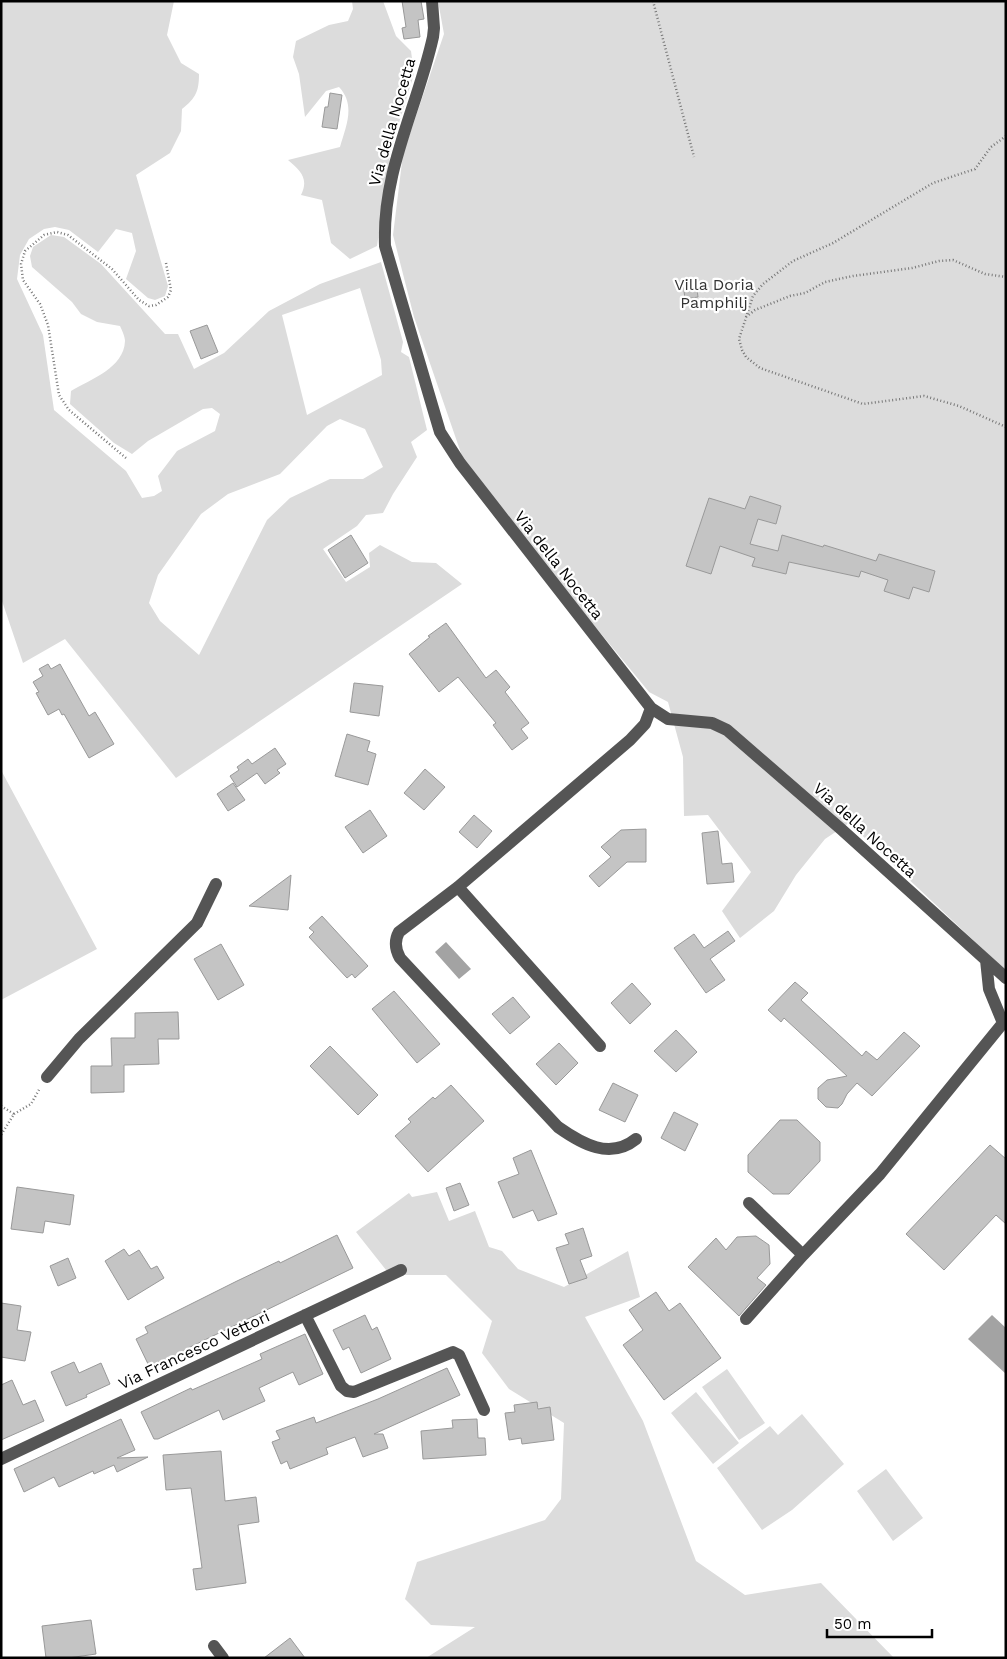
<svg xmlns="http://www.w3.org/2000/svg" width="1007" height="1659" viewBox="0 0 1007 1659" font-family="'Work Sans',sans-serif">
	<rect width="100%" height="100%" fill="#fff"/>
	<path fill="#dcdcdc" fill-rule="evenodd" d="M1,1H174L167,35L181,63L199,74C199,91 196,98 182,109L181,131L170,153L136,175L168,286L165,296L155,300L148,298L126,279L136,251L132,233L116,229L98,252L69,230L55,227L44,229L29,239L20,255L17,279L43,335L54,410L126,471L142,498L154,496L162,491L158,476L177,451L215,431L220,414L212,408L203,409L148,441L132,454L114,443L70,404L71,391C91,379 124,368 125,341C125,337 122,330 120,326L97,322L81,314L72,302L32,267L30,256L33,247L51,235L64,237L101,264L165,334H178L194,369L224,353L269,311L320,284L381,262L403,342L401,352L409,357L427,430L411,442L417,457L393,494L383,513L366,515L357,526L323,549L346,582L370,567L369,553L380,545L412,562L436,563L462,584L176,778L65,639L23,663L1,598ZM360,288L381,360L382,375L307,415L282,315ZM340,419L365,429L383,467L363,479H330L290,498L267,520L199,655L160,621L149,603L158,575L201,514L228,494L280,474L327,426Z
		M352,1H383L396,36L411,51L414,74L391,149L377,246L350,259L331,243L322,200L301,195C309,179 301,171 288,160L340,147C346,126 356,105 339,87L326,91L305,117L299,74L293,57L296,41L329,25L348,21L353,9Z
		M438,1H1006V971L849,823L825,839L796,875L774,911L740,938L722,911L751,872L708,815L684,816L683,757L668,702L649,692L528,545L463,459L414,317L393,235L403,154L444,34Z
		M1,770L97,949L1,1000Z
		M437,1192L449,1221L475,1211L489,1247L502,1251L518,1269L564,1287L628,1251L640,1297L585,1317L643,1421L696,1561L745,1595L821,1583L894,1658H426L475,1627L431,1625L405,1599L417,1562L545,1520L561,1499L564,1423L509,1389L482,1353L492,1321L446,1275H390L356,1232L409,1193L412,1197Z
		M727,1369L765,1423L739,1440L702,1387Z
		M696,1392L739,1443L713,1464L671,1413Z
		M802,1414L844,1464L792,1510L762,1530L717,1468L770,1426L778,1435Z
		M886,1469L923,1518L893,1541L857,1491Z"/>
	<path fill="#a3a3a3" d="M446,942L471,969L459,979L435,952Z
		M992,1315L1006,1328V1374L968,1339Z"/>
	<path fill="#c4c4c4" stroke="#999" d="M402,1H421L424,19L418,20L420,37L404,39L402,28L406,27Z
		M330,93L342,95L337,129L322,127L325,107H328Z
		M696,281L698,297L685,299L683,283Z
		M207,325L218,352L201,359L190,331Z
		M750,496L781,506L776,524L758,519L750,544L778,551L782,535L823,547L824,545L876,561L879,554L935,571L929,592L913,587L909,599L884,591L888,580L861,571L859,577L789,562L786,574L752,566L755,558L720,546L711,574L686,566L709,498L745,509Z
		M351,535L368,563L345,578L328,550Z
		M446,623L486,678L496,670L510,687L505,692L529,723L521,729L528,738L512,750L493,725L496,723L458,677L439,692L409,654L430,637L428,636Z
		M48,664L51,669L60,664L89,716L95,712L114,744L89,758L64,714L62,715L59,709L48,715L36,693L39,692L33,682L43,676L39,669Z
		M354,683L383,686L379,716L350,712Z
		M347,734L370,741L367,751L376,754L368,785L335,776Z
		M275,748L286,764L277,770L280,773L265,784L257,773L237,787L230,776L239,770L237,767L248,759L252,764Z
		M425,769L445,787L424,810L404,793Z
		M233,783L245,800L228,811L217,794Z
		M370,810L387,836L363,853L345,827Z
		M474,815L492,831L477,848L459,832Z
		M646,829V862H627L599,887L589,876L611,857L601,847L621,830Z
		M718,831L722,864L732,863L734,882L707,884L702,833Z
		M291,875L288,910L249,906Z
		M322,916L368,966L355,978L352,974L347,978L309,937L314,932L309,928Z
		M728,931L735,941L710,959L725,980L706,993L674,948L694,934L704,948Z
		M221,944L244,985L218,1000L194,959Z
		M795,982L808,993L801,1000L862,1056L866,1051L877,1060L904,1032L920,1046L872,1096L857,1083L847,1094L842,1104L838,1108L826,1107L818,1099V1088L827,1080L847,1076L784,1018L781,1022L768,1010Z
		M632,983L651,1004L630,1024L611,1003Z
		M394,991L440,1044L417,1063L372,1009Z
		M513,997L530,1017L510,1034L492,1014Z
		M178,1012L179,1039H158L159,1064L124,1065V1092L91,1093V1066H112L111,1038H135V1013Z
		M676,1030L697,1052L676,1072L654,1051Z
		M559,1043L578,1063L556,1085L536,1064Z
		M330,1046L378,1095L358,1115L310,1066Z
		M613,1083L638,1095L625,1122L599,1110Z
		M451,1085L484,1121L428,1172L395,1136L411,1122L408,1119L433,1097L435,1099Z
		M674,1112L698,1124L685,1151L661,1138Z
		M780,1120H797L820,1142V1161L789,1194H773L748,1172V1155Z
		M990,1145L1006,1159V1224L996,1215L944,1270L906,1234Z
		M531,1150L557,1214L538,1221L533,1210L513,1218L498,1182L519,1174L513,1158Z
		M460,1183L469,1205L454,1211L446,1188Z
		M17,1187L74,1195L70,1225L45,1221L43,1233L11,1229Z
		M583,1228L592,1256L580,1260L587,1278L569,1284L556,1248L569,1244L565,1234Z
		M337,1235L353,1268L184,1350L187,1354L163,1366L161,1361L149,1366L136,1339L148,1333L145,1327L237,1281L279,1261L280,1263Z
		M756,1236L769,1245L770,1264L757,1278L766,1285L739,1316L688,1267L716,1238L726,1250L737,1237Z
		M124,1249L129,1256L139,1250L151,1269L157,1266L164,1278L128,1300L105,1261Z
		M68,1258L76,1278L58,1286L50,1266Z
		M656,1292L669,1311L680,1303L721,1358L664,1400L623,1345L643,1330L629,1310Z
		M1,1303L21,1306L17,1330L31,1332L25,1361L1,1357Z
		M365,1315L372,1330L377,1327L391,1359L361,1373L349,1347L343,1350L333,1330Z
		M305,1334L323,1374L299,1385L293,1372L259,1388L265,1401L223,1420L219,1410L158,1439H154L141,1412L191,1388L192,1390L262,1359L260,1354Z
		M74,1362L79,1373L101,1363L110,1384L86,1395L87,1397L66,1406L51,1372Z
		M447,1368L460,1395L374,1434H383L388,1448L363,1457L355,1437L326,1448L328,1454L290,1469L287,1461L281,1464L272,1442L280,1439L276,1431L314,1417L316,1423L378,1399Z
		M12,1380L23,1405L35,1400L44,1421L1,1440V1385Z
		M537,1402L538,1409L550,1407L554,1440L522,1444L521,1438L509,1440L505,1413L515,1412L514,1405Z
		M121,1419L135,1450L117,1458L148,1457L117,1472L114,1465L94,1474L93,1471L59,1487L54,1477L24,1492L14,1469Z
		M477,1419L478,1438H485L486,1455L423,1459L421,1431L453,1428L452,1420Z
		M221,1451L225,1501L256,1497L259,1522L238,1525L246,1583L196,1590L193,1569L202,1568L191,1488L166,1490L163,1455Z
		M91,1620L96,1654L68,1658H46L42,1626Z
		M290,1638L305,1658H264Z"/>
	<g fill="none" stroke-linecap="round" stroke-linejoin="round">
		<path stroke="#777" stroke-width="2.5" stroke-dasharray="1 2.5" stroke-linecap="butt" d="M653,1L694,157
			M1006,136L991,147L975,169L933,183L833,243L793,261L763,284L753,296L739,339L742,350L746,357L760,368L863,404L924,396L959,406L1006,427
			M746,317L755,310L790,296L805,293L825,282L853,276L912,268L939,261L953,260L985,274L1006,277
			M126,458L69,410L59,395L48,325L40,304L23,280L21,264L25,251L44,235L57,232L68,235L112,269L139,300L149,306L156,305L168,297L171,290L166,263
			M1,1106L14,1114L1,1135
			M14,1114L31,1104L40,1088"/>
		<path stroke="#555" stroke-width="12" d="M432,1L434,28L433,37C417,109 382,170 385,246L440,432L460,463L651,708L668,719L712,723L727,730L841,829L1006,978
			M458,887L600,1046
			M47,1077L79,1039L197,923L216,884
			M636,1139C610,1160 582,1144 558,1127L400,958C395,949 394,941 399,932L458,887L630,740L645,724L651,708
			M749,1203L803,1255
			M305,1315L341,1386L347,1391L354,1392L453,1352L459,1355L484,1410
			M746,1319L803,1255L880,1174L1003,1023L989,989L986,960
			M1,1459L401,1270
			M214,1646L223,1658"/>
	</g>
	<g text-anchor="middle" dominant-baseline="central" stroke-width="4.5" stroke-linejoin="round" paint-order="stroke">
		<g font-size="16" fill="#000" stroke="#fff">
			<text transform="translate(392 122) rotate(-74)">Via della Nocetta</text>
			<text transform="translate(559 565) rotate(52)">Via della Nocetta</text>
			<text transform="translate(865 830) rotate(42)">Via della Nocetta</text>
			<text transform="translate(194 1350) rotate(-25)">Via Francesco Vettori</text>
		</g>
		<g font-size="16" fill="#333" stroke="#fff">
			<text x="714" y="284">Villa Doria<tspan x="714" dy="18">Pamphilj</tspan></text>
		</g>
	</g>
	<rect width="1007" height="1659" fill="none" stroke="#000000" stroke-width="5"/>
	<path d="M827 1629v8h105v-8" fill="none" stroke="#000000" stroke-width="2.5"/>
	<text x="834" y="1629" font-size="15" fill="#000000" stroke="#ffffff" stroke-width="4" paint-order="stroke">50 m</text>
</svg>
